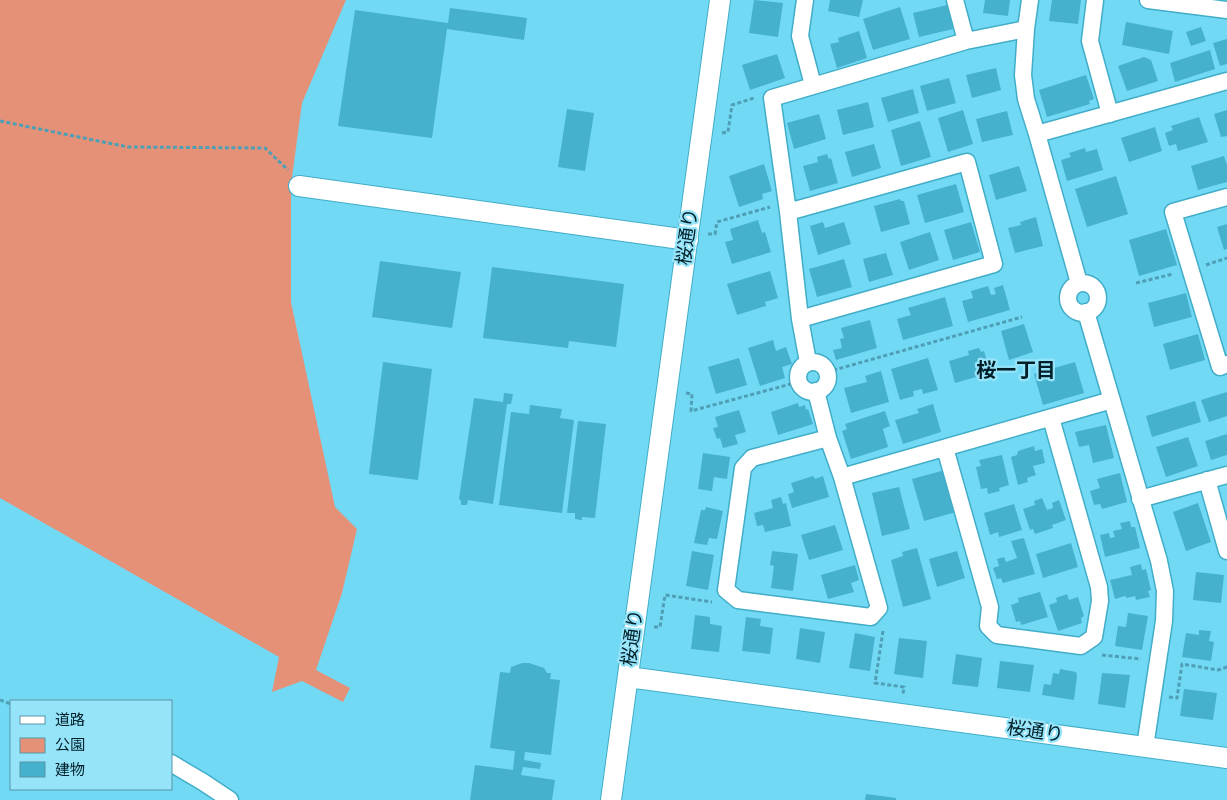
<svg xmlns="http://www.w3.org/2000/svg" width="1227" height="800" viewBox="0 0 1227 800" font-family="Spectral,'Noto Sans JP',serif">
	<rect width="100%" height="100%" fill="#72d9f5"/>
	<path fill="#e59178" d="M0,0H346L302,103L291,185V302L335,507L357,529L342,593L316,670L350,688L343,702L302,681L272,692L279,657L0,498Z"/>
	<path fill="#46b1cc" d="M754,0L783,3L778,37L749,33Z
		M830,0H863L859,17L828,11Z
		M985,0H1010L1008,16L983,13Z
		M1052,0H1081L1078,24L1049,21Z
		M947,5L953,29L919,37L913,13Z
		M900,7L910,39L873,50L863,19Z
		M450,8L527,18L524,40L447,29L432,138L338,126L355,10L448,23Z
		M1126,22L1173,31L1169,54L1122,45Z
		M1201,27L1206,41L1191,46L1186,32Z
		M859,31L867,58L837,68L830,44L839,42L838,38Z
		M1227,39V64L1220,66L1213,43Z
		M1210,50L1215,69L1175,82L1170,63Z
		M777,54L785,78L750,90L742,65Z
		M1144,57L1151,60L1158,81L1127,91L1118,66Z
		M996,68L1001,90L972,98L966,75Z
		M1086,75L1094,99L1089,101L1090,104L1047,117L1039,90Z
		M949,78L956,103L927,111L920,86Z
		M913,89L919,113L888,122L881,98Z
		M868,102L874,127L843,135L837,110Z
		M567,109L594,113L585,171L558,167Z
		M963,110L973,144L948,152L938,118Z
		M1227,110V136L1221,137L1214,114Z
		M1007,111L1013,135L982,142L976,119Z
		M819,114L826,139L794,149L787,123Z
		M1199,117L1208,142L1178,151L1176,144L1169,146L1165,133L1173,130L1171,126Z
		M920,121L931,157L901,166L891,130Z
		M1155,127L1162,151L1129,162L1121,138Z
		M874,144L881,168L852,177L845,152Z
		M1085,148L1086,152L1097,149L1103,170L1067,181L1061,160L1071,157L1069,153Z
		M827,154L829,159L831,158L838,183L810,191L803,166L818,162L817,157Z
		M1224,156L1227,165V182L1198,190L1191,166Z
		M764,164L772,191L762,194L763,199L739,207L729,176Z
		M1019,166L1027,191L996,200L989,175Z
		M1116,176L1128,214L1087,227L1075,189Z
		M956,184L964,212L925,223L917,195Z
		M900,199L901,201H904L910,224L881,232L874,206Z
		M1036,217L1043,246L1015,253L1008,228L1021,225L1020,222Z
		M758,220L762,233L765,232L771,252L732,264L725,242L733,240L730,229Z
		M823,222L825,228L844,222L851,244L818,255L810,226Z
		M971,222L980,252L953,260L944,230Z
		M1227,224V249L1224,250L1217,227Z
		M1166,229L1177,265L1139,276L1129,240Z
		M930,232L939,260L909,270L900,242Z
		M886,253L893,275L869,282L863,259Z
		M844,259L852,287L817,297L809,269Z
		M380,261L461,272L452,328L372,317Z
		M492,267L624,284L616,347L569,341L568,348L483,338Z
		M770,271L778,298L765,302L766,306L737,315L727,284Z
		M1003,285L1010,310L968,322L962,301L973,298L971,291L988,286L991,295L996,294L994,288Z
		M1186,293L1192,317L1154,327L1148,303Z
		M945,297L953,326L903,340L897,319L911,315L908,308Z
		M870,320L877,348L836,360L833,350L842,348L840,339L844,338L841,328Z
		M1024,324L1033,352L1009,360L1001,331Z
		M1198,334L1205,360L1170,370L1163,344Z
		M773,340L776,351L786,347L792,364L782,367L785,378L760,386L748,348Z
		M979,348L981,352L984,351L990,373L955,383L949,361L969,355L968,351Z
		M739,358L747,385L716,394L708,367Z
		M928,358L938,390L923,394L922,389L913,391L914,396L900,400L891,369Z
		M383,362L432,369L418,480L369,474Z
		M1075,362L1084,393L1043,405L1034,374Z
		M881,371L889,402L851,413L844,388L867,382L865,376Z
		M1227,392V416L1209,422L1201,400Z
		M504,393L513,394L511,404H507L493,504L468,500L467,505H461V501L459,499L474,398L503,402Z
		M1195,401L1201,422L1152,437L1146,416Z
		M798,403L799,407L805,405L806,410L808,409L813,424L778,435L771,412Z
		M933,404L941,432L903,444L895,420L919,413L917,409Z
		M530,405L562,409L560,418L574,420L562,513L499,505L511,412L529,414Z
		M739,410L746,432L735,435L738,444L723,448L720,438L717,439L713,428L718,427L715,417Z
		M885,411L890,426L883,429L888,447L851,459L842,431L847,429L845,424Z
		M578,421L606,424L595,518L582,517V520L575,519V513H567Z
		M1106,425L1114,458L1093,463L1089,445L1079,447L1075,432Z
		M1227,434V455L1211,460L1205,441Z
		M1188,437L1198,466L1166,477L1156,447Z
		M1034,446L1035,451L1042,449L1045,463L1033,466L1036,475L1027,478L1028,482L1018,485L1011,457L1017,455L1018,451Z
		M703,453L730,457L727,479L714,477L712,491L698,489Z
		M1002,455L1009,485L999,488L1000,491L988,494L987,488L981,489L976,467L981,466L979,460Z
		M945,470L956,512L924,521L912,479Z
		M1120,473L1127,502L1102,509L1100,504L1094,505L1090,491L1100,488L1097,479Z
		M813,476L815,479L823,476L829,497L792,508L788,494L794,492L791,483Z
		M899,487L910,529L882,536L872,493Z
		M781,497L783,504L786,503L791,526L765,532L763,525L757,526L754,513L773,508L771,500Z
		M1042,498L1047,510L1053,508L1052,503L1059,500L1066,520L1052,525L1053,528L1035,534L1033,529L1030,530L1023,509L1035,505L1034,501Z
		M1198,503L1211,542L1186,551L1173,512Z
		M1014,504L1022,530L999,537L998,532L990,535L984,513Z
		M706,507L723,511L717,539L709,538L707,545L694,543L701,510H705Z
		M1130,521L1131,527H1135L1140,548L1105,557L1100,535L1109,533L1110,538L1115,537L1113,531L1122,529L1120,523Z
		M835,525L843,550L809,560L801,535Z
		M1024,538L1035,574L1003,583L1001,578L997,579L993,568L999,566L997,559L1004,557L1006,562L1017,558L1011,541Z
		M1071,543L1078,567L1043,578L1036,554Z
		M917,548L931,599L903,607L891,560L903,556L902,552Z
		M692,551L714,555L708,590L686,586Z
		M772,551L798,554L793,591L771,588L774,566L770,565Z
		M957,551L965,578L937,587L929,559Z
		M1141,564L1142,570L1146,569L1151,590L1148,591L1150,597L1136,600L1135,596L1127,598L1125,596L1115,599L1110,580L1132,575L1130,567Z
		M855,565L859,580L851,583L854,592L828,599L821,575Z
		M1196,572L1224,575L1221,603L1193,600Z
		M1040,592L1048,617L1021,625L1020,621L1016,622L1011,605L1019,602L1018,598Z
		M1067,594L1069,600L1078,597L1084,616L1081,618L1082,623L1058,631L1049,605L1057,602L1056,598Z
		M1128,613L1148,616L1142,650L1115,646L1118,626L1126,627Z
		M695,615L710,617V624L722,626L719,652L691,649Z
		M746,617L761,619L760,626L773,628L770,654L742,651Z
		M800,628L825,632L820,663L796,659Z
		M1199,630L1211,631L1209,641L1214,642L1211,661L1182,657L1186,633L1199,635Z
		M855,633L875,637L870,671L849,668Z
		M899,638L927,641L923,678L894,674Z
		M956,654L982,658L978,687L952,684Z
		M1000,661L1034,665L1030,692L997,688Z
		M522,663H529L544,668L547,673H551L550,679L560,680L551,755L525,752L524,760L541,763L540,769L523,767L521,775L555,780L552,800H470L475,765L513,770L515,751L490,748L500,672L510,673L511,667Z
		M1060,669L1076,672L1077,676L1074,700L1042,695L1044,684L1051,685L1053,673L1059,674Z
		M1102,673L1130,675L1125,708L1098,704Z
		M1184,689L1217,693L1213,720L1180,716Z
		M866,794L896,798V800H865Z"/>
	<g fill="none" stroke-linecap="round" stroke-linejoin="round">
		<defs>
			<path id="minor" d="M805,0L800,36L813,85
				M955,0L966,41
				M1030,0L1026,29L1023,75L1026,99L1037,134L1079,283
				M1095,0L1090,41L1110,114
				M1148,0L1227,10
				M1037,134L1227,81
				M1227,197L1173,212L1220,367L1227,364
				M788,212L967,162L994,264L800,319
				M1068 298a15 15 0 1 1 30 0a15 15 0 1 1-30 0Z
				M1086,312L1159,561L1165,591L1164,621L1145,747
				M808,362L800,319L788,212L772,98L966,41L1026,29
				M798 377a15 15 0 1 1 30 0a15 15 0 1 1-30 0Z
				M816,391L828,438L842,477L879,608L871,617L738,600L726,590L743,468L752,458L828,438
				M945,448L990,607L988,626L997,635L1081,646L1094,637L1100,601L1099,587L1051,418
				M842,477L1112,400
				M1207,480L1227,551
				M1140,499L1227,475
				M171,763L203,782L230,800"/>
			<path id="tertiary" d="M299,186L688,240
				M628,677L1227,758
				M611,800L720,0"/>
		</defs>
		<use href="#minor" stroke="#41adc7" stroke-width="19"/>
		<use href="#tertiary" stroke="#41adc7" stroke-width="22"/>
		<path stroke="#4e9fb5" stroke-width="3" stroke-dasharray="4 2.5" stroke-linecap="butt" d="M0,121L128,147L265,148L288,170
			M722,133L728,132L732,105L754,98
			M708,234H715L717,222L770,207
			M1206,265L1227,258
			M1136,283L1173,274
			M827,372L1022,317
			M686,393L692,394L691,411L798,382
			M654,627H660L665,595L712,602
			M883,631L875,683L904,687L903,694
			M1102,655L1141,659
			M1169,697L1177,698L1182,664L1218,670L1227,667
			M0,700L11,704"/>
		<use href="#minor" stroke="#fff" stroke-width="16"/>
		<use href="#tertiary" stroke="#fff" stroke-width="20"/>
	</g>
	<g text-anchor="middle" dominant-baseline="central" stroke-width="4.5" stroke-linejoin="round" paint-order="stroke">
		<g font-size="19" fill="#001f28" stroke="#95e4fa">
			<text transform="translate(688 237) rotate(-82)">桜通り</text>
			<text transform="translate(633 638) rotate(-82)">桜通り</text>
			<text transform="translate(1035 732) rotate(8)">桜通り</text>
		</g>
		<g font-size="20" font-weight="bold" fill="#001f28" stroke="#95e4fa">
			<text x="1016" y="371">桜一丁目</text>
		</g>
	</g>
	<rect x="10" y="700" width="162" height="90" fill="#95e4fa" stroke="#5995a6"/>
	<rect x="20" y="716" width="25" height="8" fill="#ffffff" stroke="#5995a6"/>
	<text x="55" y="725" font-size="15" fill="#001f28">道路</text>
	<rect x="20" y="738" width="25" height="15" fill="#e59178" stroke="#5995a6"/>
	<text x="55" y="750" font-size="15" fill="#001f28">公園</text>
	<rect x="20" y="762" width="25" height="15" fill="#46b1cc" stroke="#5995a6"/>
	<text x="55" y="775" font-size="15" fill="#001f28">建物</text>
</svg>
